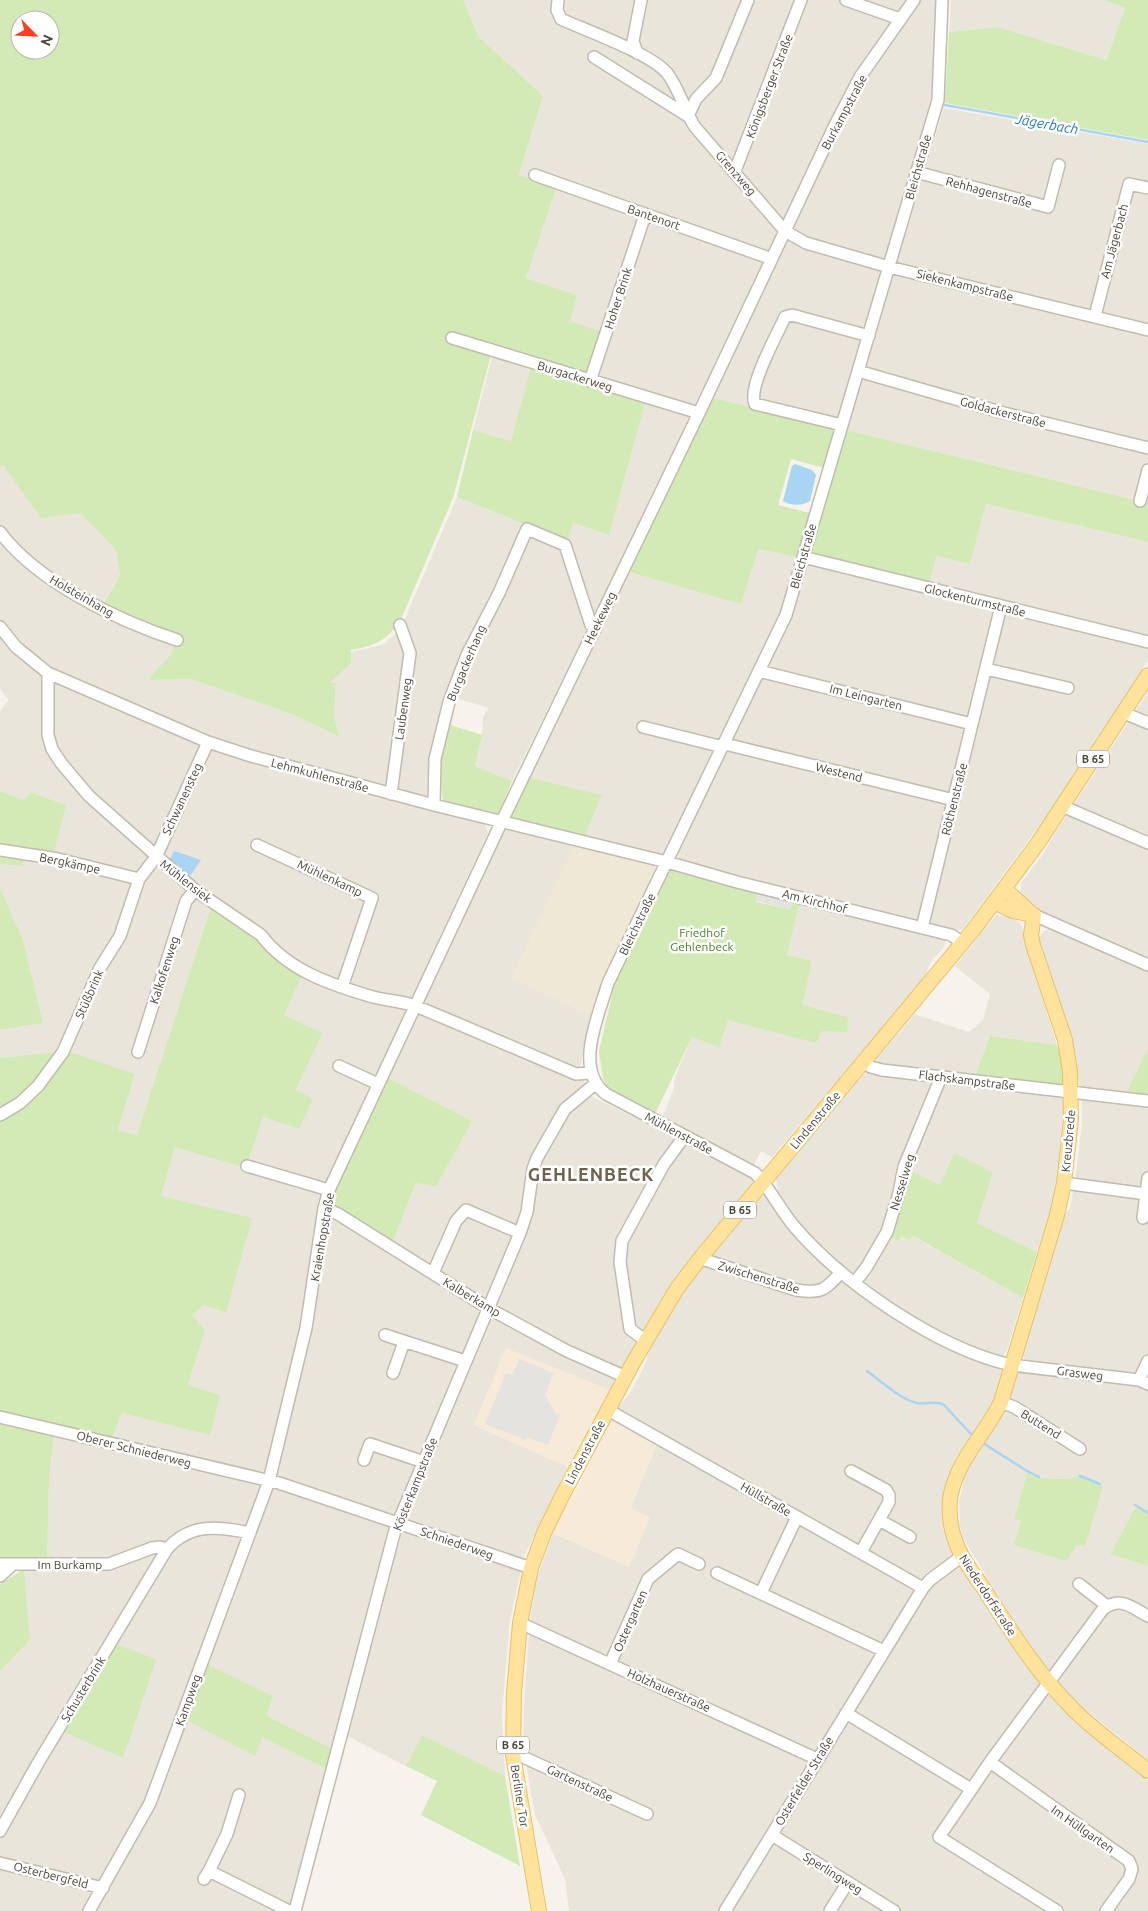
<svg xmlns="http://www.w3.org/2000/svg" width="1148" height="1911" viewBox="0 0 1148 1911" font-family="Ubuntu,sans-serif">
	<rect width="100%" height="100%" fill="#f6f3ec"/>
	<path fill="#eae5da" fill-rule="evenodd" d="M463,0H938L932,106L836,427L713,398L655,518L644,515L512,781L475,766L482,735L483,717L489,708L446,695L437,724L428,773L426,808L484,823L488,833L326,1183L318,1210L306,1304L265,1477L111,1441L122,1413L210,1434L188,1385L205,1330L192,1315L204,1305L226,1313L161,1196L175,1146L246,1168L263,1117L298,1128L296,1091L321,1033L284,1015L305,967L211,908L137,1136L118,1130L135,1075L67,1051L0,1058V1030L43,1023L0,889V864L23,866V857L66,805L31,792L25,800L0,791V711L9,700L0,689V466H3L80,513L116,550L120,576L103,603L179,637L171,654L149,680L191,679L294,715L338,737L334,717L336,683L329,682L351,663L350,652L382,645L400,630L457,497L566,541L573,523L609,535L646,400L587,383L569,321L577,295L526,278L556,188L519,176L543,96L479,37Z
		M951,0H1104L1125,8L1106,60L998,27L949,32Z
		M944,108L1148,144V503L846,430Z
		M493,353L531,366L511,441L473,430Z
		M986,504L1148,542V660L1074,776L1031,837L963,929L955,931L802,894L679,859L677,855L789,617L805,566L812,555L936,556L970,564Z
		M758,549L796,557L780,613L664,855L583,840L530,778L629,572L740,603Z
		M1148,692V960L1035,911L1025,902L1021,893V883L1044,853L1055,833Z
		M510,829L652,863L657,871L593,1010L585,1036L580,1070L589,1095L751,1175L753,1183L669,1287L610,1390L506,1349L474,1425L568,1467L524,1556L510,1620L502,1712L505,1776L422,1735L406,1766L347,1736L333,1749L267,1716L273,1696L207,1664L275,1478L316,1305L327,1231L333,1219L390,1251L416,1183L472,1121L386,1077L502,833Z
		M800,902L943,938L945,942L944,947L930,963L925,976L826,1094L772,1157L761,1151L754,1165L662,1119L674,1088L675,1077L692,1037L728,1020L770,1030L822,1031L848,1017L803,1005L812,962L787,956Z
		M996,915L1010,916L1019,922L1024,930L1026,946L1057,1045L990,1036L978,1078L880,1066L876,1060L915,1014L969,1032L983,1020L990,994L955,966Z
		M1050,929L1148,972V1048L1126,1094L1080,1088L1071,1039L1039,937L1044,931Z
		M866,1072L932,1079L935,1087L885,1231L863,1268L853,1274L818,1247L779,1196L776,1179Z
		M950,1082L1061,1095L1065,1100L1056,1181L1051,1211L1037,1252L977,1223L993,1172L940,1185L908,1169L940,1087Z
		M1084,1098L1148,1105V1354L1139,1375L1027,1363L1022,1354L1065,1214L1070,1208L1075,1181L1082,1124V1100Z
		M762,1196L767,1197L840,1276L1002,1371L995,1401L956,1458L947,1478L942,1505L944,1534L953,1553L1048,1694L1068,1715L1148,1781V1911H569L565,1879L535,1815L523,1747L524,1702L530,1621L536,1580L553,1533L629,1567L630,1509L657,1444L613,1418L619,1405L628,1396L645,1365L650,1348L681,1292Z
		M888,1235L912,1236L1023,1298L1007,1350L1003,1356L997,1358L927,1326L888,1301L861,1281Z
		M1021,1372L1139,1383L1148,1387V1511L1137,1505L1110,1554L1148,1566V1760L1077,1703L1054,1680L1018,1628L963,1538L960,1526L959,1502L965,1475L1014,1376ZM1027,1473L1039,1478L1066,1479L1079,1477L1085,1546L1077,1545H1014L1021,1521L1014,1519Z
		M54,1434L259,1483L261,1488L186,1720L255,1755L261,1736L329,1770L292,1911H0V1671L30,1640L24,1569L111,1567L155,1550L158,1558L113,1643L175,1547L190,1536L187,1527L169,1541L153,1544L108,1562H47L49,1480Z"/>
	<path fill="#f7ead8" d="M506,1348L610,1390L568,1467L474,1425Z
		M613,1418L657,1444L630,1508L650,1517L629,1567L553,1533L560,1515L575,1491Z"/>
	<path fill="#efe8d6" d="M574,845L652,864L656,871L590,1015L511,978Z"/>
	<path fill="#d2eab5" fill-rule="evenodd" d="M0,0H463L479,37L543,96L519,175L556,188L526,278L577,295L570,321L604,333L589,377L494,344L453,498L399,624C383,642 374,646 351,650V663L330,682L336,683L334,717L339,737L294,715L191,679L148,680L171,654L179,637L103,604L120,576L116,550L80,513L41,518L4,466H0ZM20,20H50V50H20Z
		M1104,0H1148V140L945,103L949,32L998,27L1106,60L1125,8Z
		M531,366L646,400L609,535L573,523L567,541L457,497L473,430L511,441Z
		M713,398L836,427L824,468L791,459L778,505L810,513L796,557L758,549L741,604L629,572Z
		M846,430L1148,503V542L986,504L970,564L936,556L929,584L812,555L811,550Z
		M447,724L482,735L475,766L512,781L498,815L443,800C439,771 441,753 447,724Z
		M530,778L602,795L583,840L516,821L511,816Z
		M0,791L25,800L31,792L66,805L51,864L23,857V866L0,864Z
		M673,870L758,891L756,902L790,909L794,900L800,902L787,955L812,961L803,1005L848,1017L847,1032L822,1031L816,1043L728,1020L719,1047L692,1037L655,1114L607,1087L603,1079L599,1051L616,979L667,873Z
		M0,889L23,940L43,1023L0,1030Z
		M211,907L258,938L268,953L302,975L284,1015L322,1033L296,1090L313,1099L299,1129L263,1117L246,1168L175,1147L161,1196L252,1218L226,1313L204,1305L192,1315L205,1330L188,1385L220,1395L210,1435L122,1413L111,1441L0,1414V1058L67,1051L135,1074L118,1130L137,1135Z
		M990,1036L1057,1045L1063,1065L1065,1083L1062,1087L978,1078L976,1074Z
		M1148,1048V1097L1126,1094Z
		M386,1077L472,1121L436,1186L416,1183L393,1242L334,1209L331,1200Z
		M954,1153L993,1172L977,1223L1037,1252L1023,1298L913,1236L910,1240L901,1236L899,1241L888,1235L908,1169L940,1185Z
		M0,1420L54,1434L49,1480L47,1562L0,1561Z
		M1027,1473L1039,1478L1066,1479L1079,1477L1103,1486L1085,1546L1077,1545L1066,1561L1014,1545L1021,1521L1014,1519Z
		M1137,1505L1148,1511V1566L1110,1554Z
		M24,1569L30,1640L0,1671V1584Z
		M113,1643L156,1659L123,1758L62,1731Z
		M207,1664L273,1696L267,1716L333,1749L329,1770L262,1737L255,1756L186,1720Z
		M422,1735L505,1776L520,1866L421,1815L437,1781L406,1766Z"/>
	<path fill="#e5e3e0" d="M758,891L794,900L790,909L756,901Z
		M519,1359L554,1373L545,1395L555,1413L560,1415L548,1445L527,1437L526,1440L485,1424L506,1373L512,1375Z"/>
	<path fill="#a9d4f2" d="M795,464L812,470L816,475L810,501C802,506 791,506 783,501L792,466Z
		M174,851L201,860L190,876L169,861Z"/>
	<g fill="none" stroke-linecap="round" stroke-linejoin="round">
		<path stroke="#a9d4f2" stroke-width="2.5" d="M945,105L1148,142
			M867,1371C879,1380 902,1400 917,1403C927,1405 935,1400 944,1405L971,1434
			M983,1443L1027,1471L1039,1477
			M1080,1476L1100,1484
			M1135,1505L1148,1513"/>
		<defs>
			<path id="minor" d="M558,0L557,10L561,19C587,31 650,53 667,73C680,90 684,110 695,127L785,231L806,243L889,267L1148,330
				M846,0L900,19
				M942,0L938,100L786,615L608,983C599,1015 573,1069 606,1094L755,1173C770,1188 779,1208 793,1225C842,1283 937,1348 1011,1365L1139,1380L1148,1384
				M637,53L633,41L641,0
				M594,57L688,116L696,99L716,78L748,0
				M735,171L801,0
				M916,172L1048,207L1059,165
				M535,175L772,259
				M1095,316L1129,184L1148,188
				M452,338L699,413
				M858,371L1004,413L1148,448
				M590,381L645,215
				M842,425L755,404C747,388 777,335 785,317L792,315L869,336
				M1140,501L1148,470
				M0,532C37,582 119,621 177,640
				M803,557L1148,642
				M0,627L16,647L48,673L208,742L251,756L434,805L667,862L737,882L951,935L962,942
				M986,669L1068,688
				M759,671L972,724
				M48,673V735L52,749L61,763L89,796L195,890L261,935C288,971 332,985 373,997C388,1001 404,1001 418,1007C471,1029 524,1052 576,1074L590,1073
				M1124,713L1148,723
				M643,727L723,747
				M725,744L954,800
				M391,794L410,653L400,625
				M434,805L435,759L449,702L467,655L499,593L527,529L565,545L591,625L596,628
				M1062,806L1148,843
				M257,845L372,898L342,987
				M0,850L58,859L139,879
				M1034,915L1148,965
				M922,928L1001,606
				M138,1052L186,901L195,890
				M864,1062L871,1067L882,1070L1148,1101
				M339,1066L378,1084
				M0,1115L20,1103L38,1086L63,1052L100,968L120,936L139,879L156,857L208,742
				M247,1166L329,1190
				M1064,1183L1146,1194L1148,1178
				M324,1208L338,1214L488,1308L567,1351L626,1377
				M1143,1218L1146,1194
				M701,1257L705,1260L796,1290C821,1294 826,1290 841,1272
				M433,1273L456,1221L466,1210L520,1233
				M855,1282L866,1268L887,1232L899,1193L904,1167L941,1077
				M385,1335L465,1361
				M646,1341L630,1329L620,1262L622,1241L664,1164L684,1137
				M393,1373L404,1342
				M1139,1380L1148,1361
				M1001,1402L1014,1407L1080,1449
				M608,1410L923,1588
				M0,1417L279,1483L531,1568
				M364,1460L370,1444L424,1462
				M851,1471L886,1490L889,1495V1502L861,1552
				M879,1520L910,1537
				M0,1564H109L152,1548L160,1547L167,1549
				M717,1573L884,1651
				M0,1576L12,1565
				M1079,1584L1107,1606
				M761,1593L797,1517
				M520,1623L817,1759
				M610,1664L648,1579L678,1554L699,1564
				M846,1713L971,1789
				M513,1755L523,1757L647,1814
				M990,1762L1129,1861L1132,1869L1129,1879L1106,1911
				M0,1831L38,1763L167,1549C190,1523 218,1526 250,1533
				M772,1835L894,1911
				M0,1863L103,1888
				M209,1871L227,1834L239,1795
				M204,1879L209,1871L289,1911
				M89,1911L150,1803L269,1481L306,1328L324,1208L329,1190L501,823L699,413L834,127L860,77L914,0
				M295,1911L395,1530L520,1233L527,1212L533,1169L537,1158L565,1109L595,1084
				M725,1911L923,1588L930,1580L962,1556
				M830,1911L848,1882
				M1057,1911L939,1837L990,1762L1103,1609C1121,1596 1131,1607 1148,1616"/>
			<path id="major" d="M1005,889L1032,914
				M994,902L1013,911L1034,915
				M1034,915L1031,935L1033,945L1065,1040L1070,1072L1071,1119L1064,1183L1057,1215L1001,1402C985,1435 956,1460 950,1499C949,1512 950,1527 955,1540C961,1559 975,1575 986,1592C1012,1633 1038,1674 1072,1708C1094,1731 1123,1750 1148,1771
				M539,1911L513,1755L514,1693L520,1623L531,1568L544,1533L561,1498L633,1363L676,1290L701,1257L974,929L1038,843L1148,675"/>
		</defs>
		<use href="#minor" stroke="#c2bbae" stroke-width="14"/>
		<use href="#major" stroke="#e6c16a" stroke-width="16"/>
		<use href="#minor" stroke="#fff" stroke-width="11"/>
		<use href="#major" stroke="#ffe39c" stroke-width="14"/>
	</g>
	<g text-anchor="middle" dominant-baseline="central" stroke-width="5" stroke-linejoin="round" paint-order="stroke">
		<g fill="#fff" stroke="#817c74" stroke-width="1">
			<rect x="1077" y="750.5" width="32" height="17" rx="4"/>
			<rect x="724" y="1201.5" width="32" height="17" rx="4"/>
			<rect x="497" y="1736.5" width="32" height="17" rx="4"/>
		</g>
		<g font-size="11" font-weight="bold" fill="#4b4439">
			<text x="1093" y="759">B 65</text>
			<text x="740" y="1210">B 65</text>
			<text x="513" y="1745">B 65</text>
		</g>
		<g font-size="12" fill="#4b4439" stroke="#fff">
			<text transform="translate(769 86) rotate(-69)">Königsberger Straße</text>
			<text transform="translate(844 112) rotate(-62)">Burkampstraße</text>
			<text transform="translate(918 167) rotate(-74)">Bleichstraße</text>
			<text transform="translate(736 173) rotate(49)">Grenzweg</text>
			<text transform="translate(989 192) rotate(15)">Rehhagenstraße</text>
			<text transform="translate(654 217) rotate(19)">Bantenort</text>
			<text transform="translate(1114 241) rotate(-75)">Am Jägerbach</text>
			<text transform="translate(965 285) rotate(14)">Siekenkampstraße</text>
			<text transform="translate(618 298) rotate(-72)">Hoher Brink</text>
			<text transform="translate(575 376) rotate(17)">Burgackerweg</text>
			<text transform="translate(1003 412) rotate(15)">Goldackerstraße</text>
			<text transform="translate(803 556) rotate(-74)">Bleichstraße</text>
			<text transform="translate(82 596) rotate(30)">Holsteinhang</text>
			<text transform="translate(975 600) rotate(14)">Glockenturmstraße</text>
			<text transform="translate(600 618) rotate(-64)">Heekeweg</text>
			<text transform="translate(466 663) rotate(-67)">Burgackerhang</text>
			<text transform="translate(866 697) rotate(14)">Im Leingarten</text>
			<text transform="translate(403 709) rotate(-82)">Laubenweg</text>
			<text transform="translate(839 772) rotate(14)">Westend</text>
			<text transform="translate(320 775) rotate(15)">Lehmkuhlenstraße</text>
			<text transform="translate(182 799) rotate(-65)">Schwanensteg</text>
			<text transform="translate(954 799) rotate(-76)">Röthenstraße</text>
			<text transform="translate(70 863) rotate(12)">Bergkämpe</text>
			<text transform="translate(330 878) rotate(25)">Mühlenkamp</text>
			<text transform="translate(186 881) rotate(38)">Mühlensiek</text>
			<text transform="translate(815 901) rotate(14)">Am Kirchhof</text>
			<text transform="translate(637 924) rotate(-64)">Bleichstraße</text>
			<text transform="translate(164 970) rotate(-72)">Kalkofenweg</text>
			<text transform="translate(89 994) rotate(-66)">Stüßbrink</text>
			<text transform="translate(967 1080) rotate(7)">Flachskampstraße</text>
			<text transform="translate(815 1120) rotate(-50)">Lindenstraße</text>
			<text transform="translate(679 1133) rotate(28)">Mühlenstraße</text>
			<text transform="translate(1068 1141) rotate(-85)">Kreuzbrede</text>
			<text transform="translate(902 1182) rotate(-73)">Nesselweg</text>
			<text transform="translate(322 1237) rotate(-80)">Kraienhopstraße</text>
			<text transform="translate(759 1277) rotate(17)">Zwischenstraße</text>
			<text transform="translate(472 1297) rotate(31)">Kalberkamp</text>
			<text transform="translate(1080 1373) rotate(7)">Grasweg</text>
			<text transform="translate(1041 1424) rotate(32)">Buttend</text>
			<text transform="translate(134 1449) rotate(14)">Oberer Schniederweg</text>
			<text transform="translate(585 1452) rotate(-62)">Lindenstraße</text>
			<text transform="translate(415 1484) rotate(-68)">Kösterkampstraße</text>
			<text transform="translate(766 1499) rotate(30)">Hüllstraße</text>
			<text transform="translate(457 1543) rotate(19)">Schniederweg</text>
			<text x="70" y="1564">Im Burkamp</text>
			<text transform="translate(988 1595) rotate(57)">Niederdorfstraße</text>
			<text transform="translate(630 1621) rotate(-66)">Ostergarten</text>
			<text transform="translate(83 1689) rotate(-59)">Schusterbrink</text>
			<text transform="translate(669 1690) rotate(24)">Holzhauerstraße</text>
			<text transform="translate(188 1700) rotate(-70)">Kampweg</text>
			<text transform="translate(804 1781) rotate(-59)">Osterfelder Straße</text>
			<text transform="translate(580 1783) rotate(25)">Gartenstraße</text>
			<text transform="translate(520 1796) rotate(81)">Berliner Tor</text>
			<text transform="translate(1083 1829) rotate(35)">Im Hüllgarten</text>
			<text transform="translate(833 1873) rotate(32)">Sperlingweg</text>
			<text transform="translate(51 1875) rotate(14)">Osterbergfeld</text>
		</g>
		<g font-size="12" fill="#4a7f2a" stroke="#fff">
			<text x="702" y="932">Friedhof<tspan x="702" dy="14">Gehlenbeck</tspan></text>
		</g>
		<g font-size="14" font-style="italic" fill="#2e7ab2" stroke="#fff">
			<text transform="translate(1047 124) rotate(10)">Jägerbach</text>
		</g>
		<g font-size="18" font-weight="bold" letter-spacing="1" fill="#6e6250" stroke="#fff">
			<text x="591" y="1174">GEHLENBECK</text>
		</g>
	</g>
	<g transform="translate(35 35) rotate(114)"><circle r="24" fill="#ffffff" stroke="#b7b4b0"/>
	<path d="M0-4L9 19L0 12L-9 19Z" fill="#fc3f1d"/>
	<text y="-8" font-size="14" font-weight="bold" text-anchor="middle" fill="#4b4439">N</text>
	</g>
</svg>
